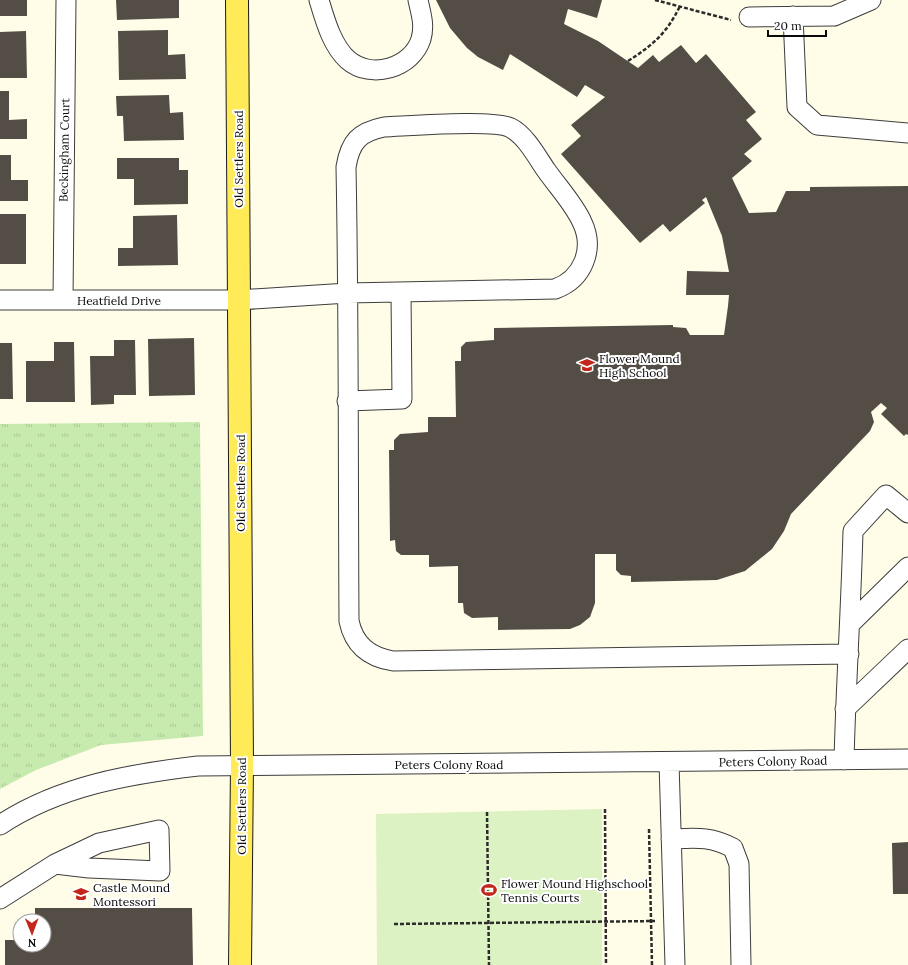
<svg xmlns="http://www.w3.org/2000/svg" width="908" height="965" viewBox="0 0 908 965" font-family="Lora,serif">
	<defs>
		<pattern id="park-tufts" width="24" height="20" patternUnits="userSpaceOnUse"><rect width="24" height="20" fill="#c7ebaf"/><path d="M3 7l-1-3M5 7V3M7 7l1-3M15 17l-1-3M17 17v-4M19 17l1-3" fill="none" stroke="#aac895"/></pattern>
	</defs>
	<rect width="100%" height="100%" fill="#fffde8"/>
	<path fill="url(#park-tufts)" d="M200,422L203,736L101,745L36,770L0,789V424Z"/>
	<path fill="#dcf2c2" d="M602,809V965H377L376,814Z"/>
	<path fill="#544d46" d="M0,0H27V16H0Z
		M116,0H179V18L117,20Z
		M436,0H602L597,18L568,9L564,24L598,41L638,68L653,55L659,62L681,45L696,63L706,54L756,112L746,120L762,139L744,154L752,161L732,178L749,213L776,212L786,191H810V187L908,186V435L906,434L904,436L881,414L887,408L881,403L871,412L874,422L870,431L791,514L784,531L772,549L745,571L717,580L631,582V576L621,575L616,570V554H595V603L590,617L580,625L570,629L498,630V617L472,618L464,613L463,603H458V566L429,567V555H401L396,551L395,540L390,541L389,450H394V440L400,434L428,432V417H456L455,361H461V347L466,342L494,340V328L673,325V327L686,328L690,335H724L728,306L729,295H686L687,271L729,272L722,236L706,197L702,200L705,203L670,232L663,224L640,243L561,154L581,136L571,125L605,97L585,85L577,97L510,54L503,70L478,57L467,48L450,28Z
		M168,30V55L185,54L186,79L119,80L118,31Z
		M26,31L27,78H0V32Z
		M0,91H9V120L27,119V139H0Z
		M169,95L170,113L183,112L184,140L124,141L123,116H117L116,96Z
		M0,155H11V180H28V201H0Z
		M117,158H179V170H188V204L134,205V179H117Z
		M0,214H26V264H0Z
		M177,215L178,265L118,266V248H133V216Z
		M194,338L195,395L149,396L148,339Z
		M114,340H135L136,395H114V404L91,405L90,356H114Z
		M54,342H74L75,402H26V361H54Z
		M0,343H12L13,399H0Z
		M908,842V894H893L892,843Z
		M35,908H192L193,965H5V940H20V945H44V921H35Z"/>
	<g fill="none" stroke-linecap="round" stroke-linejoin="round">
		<defs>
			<path id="minor" d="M319,0C325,20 332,46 348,60C371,80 412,68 421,39C425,25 421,14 418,0
				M793,16L797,107L817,125L908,133
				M749,17L834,16L871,0
				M0,300H238L348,293L555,289C583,279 595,249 582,222C574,204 558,187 546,170C537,157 526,136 511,128C494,119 409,126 384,127C359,132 350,142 346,167C349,319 348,470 349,621C354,645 369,657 393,661L849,654
				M63,300L66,0
				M347,401L402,399L401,292
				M851,623L908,567
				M845,709L908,649
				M844,760C846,683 851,607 853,531L886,495L908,513
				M669,762L675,965
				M0,825C59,786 129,774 198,766L908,759
				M671,839C696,838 710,836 733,848L739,864L741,965
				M0,899L55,864L99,843L159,830L160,871L89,868L55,864"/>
			<path id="major" d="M237,0L242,765L240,965"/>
		</defs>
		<use href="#minor" stroke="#3d3d3d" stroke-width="21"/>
		<use href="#major" stroke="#1b1b1b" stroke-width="24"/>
		<path stroke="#2c2c2c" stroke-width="2.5" stroke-dasharray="4 2" stroke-linecap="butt" d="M655,0L731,20
			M628,61C653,45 667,33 680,6
			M605,809L606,965
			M487,812L489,965
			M649,829L652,965
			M394,924L655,921"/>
		<use href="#minor" stroke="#fff" stroke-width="19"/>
		<use href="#major" stroke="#ffea58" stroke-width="22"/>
	</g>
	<defs>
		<symbol id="school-bare" viewBox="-9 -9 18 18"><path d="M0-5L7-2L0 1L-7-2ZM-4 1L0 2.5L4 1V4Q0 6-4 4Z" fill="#c3261a" stroke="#fff" stroke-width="2.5" paint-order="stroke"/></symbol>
		<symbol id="stadium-bare" viewBox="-9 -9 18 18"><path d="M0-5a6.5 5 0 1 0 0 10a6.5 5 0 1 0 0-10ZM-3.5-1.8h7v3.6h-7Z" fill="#c3261a" stroke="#fff" stroke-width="2.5" paint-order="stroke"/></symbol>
	</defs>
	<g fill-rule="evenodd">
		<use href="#school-bare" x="576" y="354" width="22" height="22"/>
		<use href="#stadium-bare" x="478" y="879" width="22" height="22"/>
		<use href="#school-bare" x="70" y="883" width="22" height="22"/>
	</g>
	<g text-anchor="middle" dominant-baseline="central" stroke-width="4" stroke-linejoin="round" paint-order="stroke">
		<g font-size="12" fill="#0a0a0a" stroke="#fff">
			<text transform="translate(64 150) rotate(-89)">Beckingham Court</text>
			<text transform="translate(238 159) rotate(-90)">Old Settlers Road</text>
			<text x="119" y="300">Heatfield Drive</text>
			<text transform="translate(240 483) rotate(-90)">Old Settlers Road</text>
			<text transform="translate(773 761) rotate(-1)">Peters Colony Road</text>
			<text x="449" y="764">Peters Colony Road</text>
			<text transform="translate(241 806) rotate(-90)">Old Settlers Road</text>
		</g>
		<g font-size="12" fill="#0a0a0a" stroke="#fff" text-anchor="start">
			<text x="599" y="358">Flower Mound<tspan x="599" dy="14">High School</tspan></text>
			<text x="501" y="883">Flower Mound Highschool<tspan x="501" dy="14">Tennis Courts</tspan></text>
			<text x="93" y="887">Castle Mound<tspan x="93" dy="14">Montessori</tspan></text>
		</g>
	</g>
	<g transform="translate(32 933) rotate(179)"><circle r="19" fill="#ffffff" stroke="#9d9d9d"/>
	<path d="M0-3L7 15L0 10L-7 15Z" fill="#c3261a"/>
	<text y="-6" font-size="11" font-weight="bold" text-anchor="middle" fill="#0a0a0a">N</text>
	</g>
	<path d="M768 30v6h58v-6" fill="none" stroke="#0a0a0a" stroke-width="2"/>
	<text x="774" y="30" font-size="12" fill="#0a0a0a" stroke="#ffffff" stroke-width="3" paint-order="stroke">20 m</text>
</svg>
